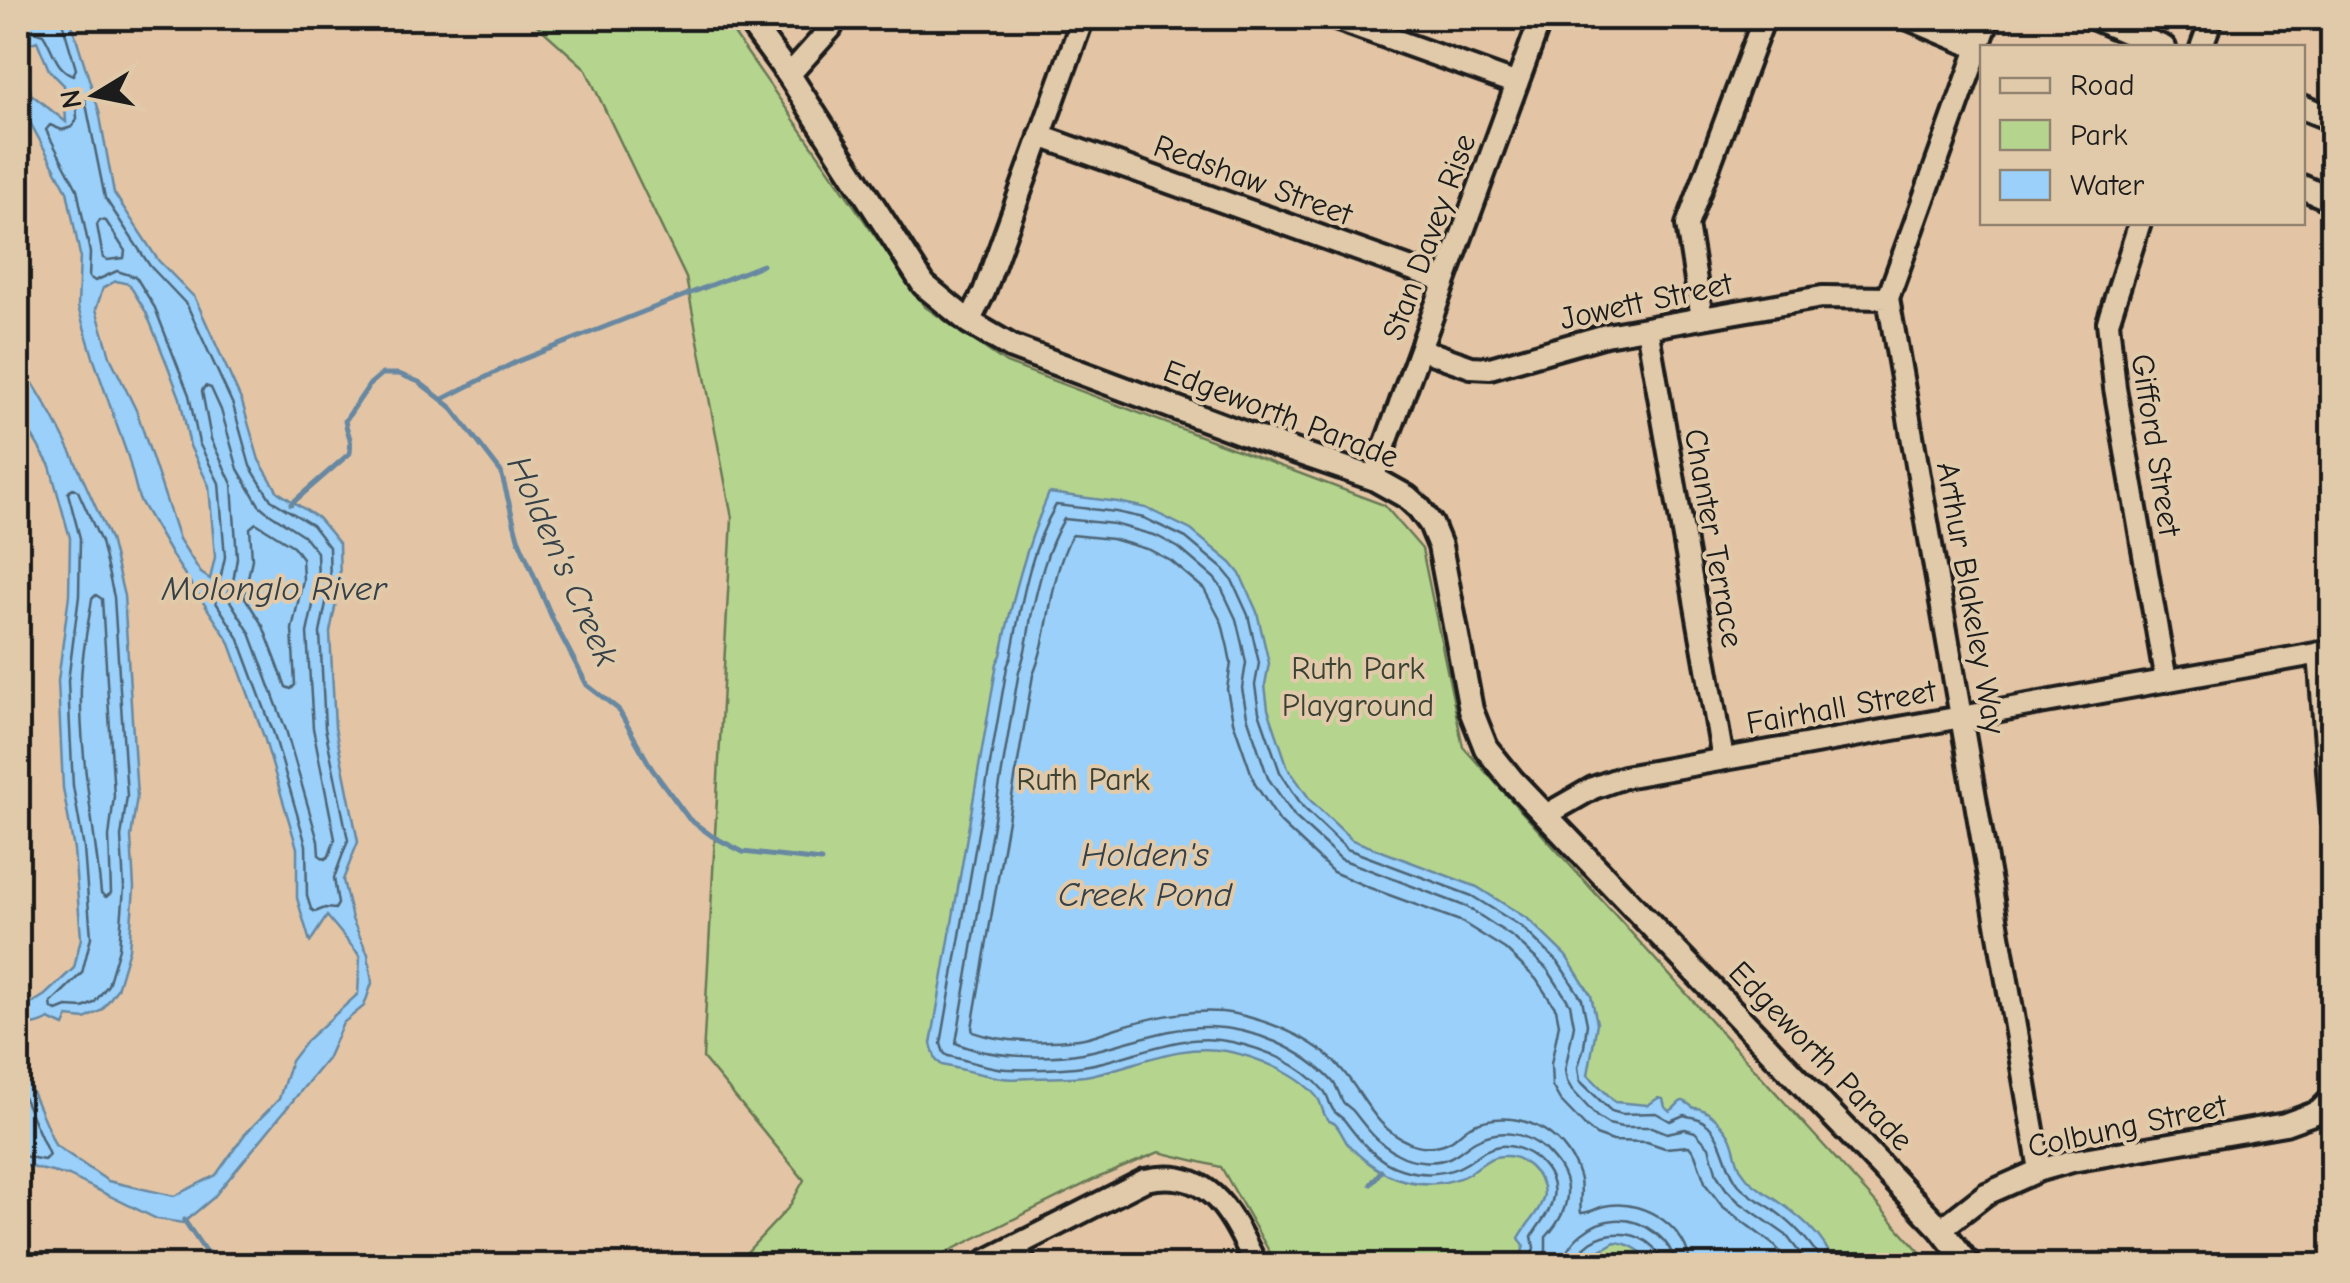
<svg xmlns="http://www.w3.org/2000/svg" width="2350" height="1283" viewBox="0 0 2350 1283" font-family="'Comic Neue',sans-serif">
	<rect width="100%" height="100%" fill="#e3c5a5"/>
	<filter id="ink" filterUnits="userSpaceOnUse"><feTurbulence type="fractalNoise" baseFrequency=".01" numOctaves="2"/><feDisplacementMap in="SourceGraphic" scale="20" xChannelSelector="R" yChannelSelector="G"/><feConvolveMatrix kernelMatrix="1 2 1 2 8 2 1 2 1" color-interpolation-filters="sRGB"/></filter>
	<g filter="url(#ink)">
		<path fill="#b5d58e" stroke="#687855" stroke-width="2.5" d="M529,18H723L924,306L1006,363L1384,505L1422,549L1463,747L1932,1265H1277L1221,1167L1159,1152L1095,1179L937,1257L925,1265H735L789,1207L804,1180L703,1058L732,518L686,278L585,68Z"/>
		<path fill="#9ad0f9" stroke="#6888a1" stroke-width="2.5" fill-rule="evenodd" d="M18,18H70L99,111L114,193L158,260L195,298L242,402L259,460L278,492L318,518L339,543L340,583L330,632L335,727L358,842L343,880L352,919L368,954L372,983L364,1006L343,1023L327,1059L213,1198L183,1223L157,1219L69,1176L18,1164V1052L23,1059L27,1080L55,1145L108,1181L174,1196L216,1175L245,1134L279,1099L291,1061L307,1040L358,994L360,956L327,916L310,942L297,898V848L264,737L229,641L171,554L139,499L128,457L94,360L78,307L80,255L67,191L18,100ZM37,41L49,70L64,85L66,122L31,94L22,46ZM116,281L129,284L146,312L167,364L180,398L190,446L209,486L215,557L210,579L201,573L179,539L137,412L111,359L96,309L103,288Z
			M18,358L52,415L72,454L110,539L124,596L137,796L131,837L134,888L129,949L117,989L102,1010L85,1019L68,1017L64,1026L49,1019C39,1026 28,1024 18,1030V1012L45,995L74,968L81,938L74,850L63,788L58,681L69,595L70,538L50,466L18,412Z
			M1049,493L1118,502L1146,508L1191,530L1231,563L1240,574L1257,612L1269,663L1265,685L1268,709L1288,768L1311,801L1352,840L1477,887L1528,919L1566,956L1591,995L1597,1023L1588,1075L1615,1102L1648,1105L1658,1098L1663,1099L1665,1107L1670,1111C1684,1102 1677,1095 1694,1108C1706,1107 1722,1124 1729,1135C1737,1150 1734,1163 1747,1178C1754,1186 1763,1191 1772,1197C1796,1213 1826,1236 1834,1265H1660C1643,1257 1637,1244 1615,1242L1592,1255L1585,1265H1518L1524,1246L1519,1238C1534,1211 1560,1196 1530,1167C1519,1157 1510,1154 1495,1157C1485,1160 1479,1167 1470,1173C1448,1186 1420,1186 1396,1178C1379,1172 1359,1157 1347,1143C1343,1137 1340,1129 1335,1124C1333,1122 1330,1122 1328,1120C1323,1115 1322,1106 1319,1100C1302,1075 1255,1056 1226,1051C1178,1042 1132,1068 1085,1076C1068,1078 1050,1077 1032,1078C1022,1078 1012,1080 1002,1078C982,1075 962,1069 942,1065L936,1060L931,1044L997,663L1001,655C1013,596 1025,549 1049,493Z"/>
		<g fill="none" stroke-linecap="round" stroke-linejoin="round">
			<path stroke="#4e6474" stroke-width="2.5" d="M18,36L34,31L43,34C53,48 55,69 73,75L76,69L61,18
				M80,96L85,99L105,198L150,266L187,305L233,405L250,466L271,500L312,525L329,547L330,583L320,633L325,728L348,840L334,878L338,904L335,909L325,908L315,912L311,909L307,896L306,845L274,734L238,637L210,593V589L220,580L225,557L219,483L199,443L189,395L155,308L136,277L117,271L95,281L89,277L90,253L77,189L46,130L50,125L62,130L72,127L77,119L76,100Z
				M100,220L106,221L125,251L124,258L107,260L103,258L97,225Z
				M205,386L211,388L221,410L238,469L259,505L266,511L303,535L317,552L318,582L307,633L313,728L335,839L329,856L325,859L319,855L318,841L286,730L250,633L227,596L233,582L237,558L232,484L211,439L202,391Z
				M73,488L78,491L101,542L114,597L127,796L121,837L124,888L119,948L108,985L94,1003L83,1008L67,1007L57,1011L52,1009L51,1003L82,973L91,937L84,849L73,786L70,728L68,681L79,596L80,538L68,493Z
				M256,523L293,546L302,558L303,580L292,629L295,685L291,689L286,687L263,626L244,596L252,559L250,528Z
				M96,595L102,599L114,796L109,837L111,893L106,897L101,893C94,823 79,754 81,684C81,656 88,627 92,599Z
				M18,1085L49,1155L44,1160L18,1155
				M1529,1266L1534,1248L1532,1236C1540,1222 1550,1214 1553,1197C1558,1170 1526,1143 1500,1146C1486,1148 1479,1155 1467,1163C1448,1175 1423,1176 1401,1169C1377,1162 1359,1140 1345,1121C1342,1117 1337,1115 1334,1111C1329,1105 1329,1097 1324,1091C1301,1064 1265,1049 1232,1042C1180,1030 1132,1059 1083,1066C1062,1069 1028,1070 1007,1069C988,1068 967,1060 948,1056L944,1053L941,1044L1007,667L1011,657C1021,606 1029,551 1056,505L1116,512L1144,518L1186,538L1223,569L1232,580L1248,615L1259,663L1255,685L1259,712L1280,772L1303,807L1347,849L1472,896L1522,927L1558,962L1582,999L1587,1024L1584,1047L1578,1067L1580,1081L1611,1111L1622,1114L1656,1113L1670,1121L1684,1115C1689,1117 1694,1117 1699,1119C1725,1132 1722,1165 1739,1185C1748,1195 1760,1201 1771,1208C1792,1223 1812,1242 1824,1266
				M1542,1266L1546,1250V1237C1558,1224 1568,1207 1567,1189C1566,1173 1556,1161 1545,1150C1526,1132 1499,1128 1475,1141C1466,1146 1459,1154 1449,1158C1435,1164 1412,1162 1398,1154C1378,1144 1367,1129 1354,1112C1351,1108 1346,1106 1343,1102C1339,1095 1338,1088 1333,1082C1303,1049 1254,1028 1210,1027C1166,1026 1126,1045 1083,1053C1049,1059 988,1058 956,1043L1019,671C1026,654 1028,635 1031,617C1038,584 1047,548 1064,519L1114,524L1157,536L1179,548L1214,578L1221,587L1236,619L1242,644L1246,663L1242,688L1247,716L1268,778L1295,817L1341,859L1467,907L1514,938L1548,970L1570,1004L1574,1025L1565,1070L1567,1081L1572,1090L1597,1117L1608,1124L1622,1127H1652L1667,1133L1685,1129L1695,1132L1709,1147L1717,1175L1726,1189L1739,1202L1786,1235L1810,1266
				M1563,1266C1565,1242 1592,1221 1615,1220C1641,1218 1673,1239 1675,1266
				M1576,1266C1582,1223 1656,1223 1662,1266
				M1690,1266C1689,1229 1645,1200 1610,1205C1599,1206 1591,1213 1581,1213C1579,1202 1583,1189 1579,1176C1566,1130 1514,1105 1470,1126C1463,1130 1458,1136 1452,1140C1440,1148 1420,1148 1408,1142C1378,1130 1365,1099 1347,1076C1322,1042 1276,1023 1236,1014C1199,1007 1158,1016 1123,1026C1108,1030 1094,1037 1079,1039C1046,1043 1004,1043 973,1032L972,1028L1033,675C1051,632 1048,580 1072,535L1112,539L1150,550L1171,561L1204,589L1222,623L1228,648L1231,663L1227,689L1233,721L1255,784L1280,822L1333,872L1370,888L1460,921L1505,949L1536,979L1556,1009L1559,1024L1551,1064L1552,1086L1560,1100L1585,1126L1596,1135L1613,1141L1647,1142L1665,1148L1689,1146L1695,1154L1706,1185L1722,1206L1775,1246L1792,1266"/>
			<path stroke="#6888a1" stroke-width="5" d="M443,399L516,362L762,265
				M291,504L350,453C352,435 348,437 345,421L370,384L382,374H399L419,382L450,406L501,472L518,538L553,620L587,685L618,709L652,769L689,819L712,836L743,852L821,861
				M1371,1184L1381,1171
				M184,1220L205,1251L230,1266
				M249,1266L282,1257L288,1263V1266"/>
			<defs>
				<path id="minor" d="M1333,18L1517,84
					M1989,18L1888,298L2040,1170
					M2201,48L2212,18
					M789,75L831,28L835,18
					M1040,136L1445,281
					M2140,222L2108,322L2115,388L2166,681
					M1702,318L1687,225L1764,18
					M969,322L984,292L1083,18
					M1647,328L1723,759
					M1420,349L1471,367L1490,368L1606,335L1822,297L1888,298
					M1373,478L1541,18
					M2319,653L2332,821
					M1546,815L1593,788L1624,777L2332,651
					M1941,1229L1986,1194L2040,1170L2072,1161L2285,1124L2318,1112L2332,1098
					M1016,1246L1026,1266
					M976,1266L1145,1180C1212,1165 1232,1217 1257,1266"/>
				<path id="tertiary" d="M747,18L789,75L924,285L969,322L1012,347L1248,435L1373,478L1407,497L1419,508L1431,524L1440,546L1471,710L1486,748L1511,779L1941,1229L1970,1266
					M1909,18L1982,49
					M2095,18L2164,48
					M2302,107L2332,119
					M2302,187L2332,200"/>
			</defs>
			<use href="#minor" stroke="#1c1c1c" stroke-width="28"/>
			<use href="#tertiary" stroke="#1c1c1c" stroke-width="30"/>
			<use href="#minor" stroke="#e1caaa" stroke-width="20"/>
			<use href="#tertiary" stroke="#e1caaa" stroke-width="22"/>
		</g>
	</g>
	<g text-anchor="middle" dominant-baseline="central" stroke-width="8" stroke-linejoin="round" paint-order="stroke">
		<g font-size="32" fill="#1c1c1c" stroke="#e1caaa">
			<text transform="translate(1253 180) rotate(20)">Redshaw Street</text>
			<text transform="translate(1429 237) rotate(-70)">Stan Davey Rise</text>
			<text transform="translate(1646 301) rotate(-12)">Jowett Street</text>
			<text transform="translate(1281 414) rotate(21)">Edgeworth Parade</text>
			<text transform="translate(2156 445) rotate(81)">Gifford Street</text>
			<text transform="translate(1714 538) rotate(80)">Chanter Terrace</text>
			<text transform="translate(1971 598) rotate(80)">Arthur Blakeley Way</text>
			<text transform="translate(1841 707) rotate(-10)">Fairhall Street</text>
			<text transform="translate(1821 1056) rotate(46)">Edgeworth Parade</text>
			<text transform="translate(2127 1126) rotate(-12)">Colbung Street</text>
		</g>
		<g font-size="32" fill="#3b4133" stroke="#e1caaa">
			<text x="1358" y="668">Ruth Park<tspan x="1358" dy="37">Playground</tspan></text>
			<text x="1083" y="779">Ruth Park</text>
		</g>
		<g font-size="35" font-style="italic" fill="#354048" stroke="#e1caaa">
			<text transform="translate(563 561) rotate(66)">Holden's Creek</text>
			<text x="274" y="588">Molonglo River</text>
			<text x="1145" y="854">Holden's<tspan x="1145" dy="40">Creek Pond</tspan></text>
		</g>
	</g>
	<rect width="2350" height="1283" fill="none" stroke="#e1caaa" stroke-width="60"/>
	<rect x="30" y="30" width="2290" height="1223" fill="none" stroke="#1c1c1c" stroke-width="4" filter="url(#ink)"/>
	<rect x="1980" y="45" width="325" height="180" fill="#e1caaa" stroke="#928471" stroke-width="2.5"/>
	<rect x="2000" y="78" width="50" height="15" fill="#e1caaa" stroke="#928471" stroke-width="2.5"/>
	<text x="2070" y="95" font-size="30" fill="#1c1c1c">Road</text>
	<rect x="2000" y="120" width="50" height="30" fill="#b5d58e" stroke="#928471" stroke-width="2.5"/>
	<text x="2070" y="145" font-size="30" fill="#1c1c1c">Park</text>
	<rect x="2000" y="170" width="50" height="30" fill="#9ad0f9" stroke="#928471" stroke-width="2.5"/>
	<text x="2070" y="195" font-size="30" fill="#1c1c1c">Water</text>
	<g transform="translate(95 95) rotate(260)" stroke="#e1caaa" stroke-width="8" paint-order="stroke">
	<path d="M0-8L18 38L0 25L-18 38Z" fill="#1c1c1c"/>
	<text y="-15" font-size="28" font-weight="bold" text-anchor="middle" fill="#1c1c1c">N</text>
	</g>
</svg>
